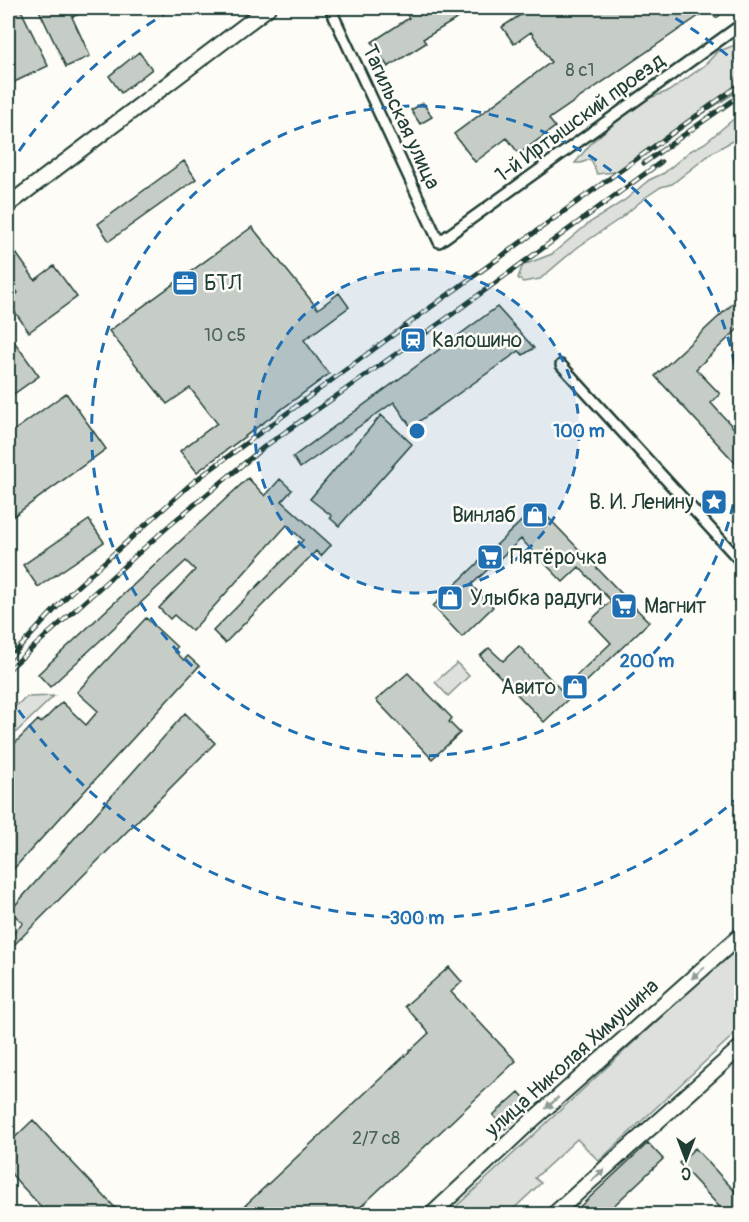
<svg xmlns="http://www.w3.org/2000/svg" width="749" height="1222" viewBox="0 0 749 1222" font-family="Pangolin,sans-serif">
	<rect width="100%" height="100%" fill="#fdfcf7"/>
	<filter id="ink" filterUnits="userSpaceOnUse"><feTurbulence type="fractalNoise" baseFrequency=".0167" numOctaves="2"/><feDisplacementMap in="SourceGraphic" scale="12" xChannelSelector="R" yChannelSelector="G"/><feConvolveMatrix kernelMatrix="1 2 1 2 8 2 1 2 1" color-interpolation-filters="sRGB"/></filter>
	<g filter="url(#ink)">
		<path fill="#dde0db" stroke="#7e8e88" stroke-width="1.5" d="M741,36V89L657,143L631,165L614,172L597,174L591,159L581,163H575L592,142L641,101L669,91L705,65L717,52L735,45Z
			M741,114V136L713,152L672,184L661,187L646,197L621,218L578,247L540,279L523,282L518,278L522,267L526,264L552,254L589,223L625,200L649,180L664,173L690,151L705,143L736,117Z
			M457,663L469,676L448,696L435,682Z
			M54,696L8,740V712L27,697Z
			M741,943V1028L599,1161L577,1139L535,1178L541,1183L508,1214H448Z"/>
		<path fill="#c6cdc7" stroke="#1f3d34" stroke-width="1.5" d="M8,8H20L48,66L8,85Z
			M38,8H94L72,17L90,56L66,67Z
			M403,8H475L423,39L426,43L388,67L372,42L409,18Z
			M531,8H730L716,18L709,9L549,119L555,127L519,154L507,138L475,162L454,134L551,62L531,32L514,44L502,27Z
			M139,52L152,69L121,93L109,76Z
			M423,103L432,117L420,124L411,110Z
			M184,161L196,179L109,241L98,224Z
			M252,227L318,309L339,293L349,307L304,340L329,374L197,472L180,451L217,423L190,388L167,404L109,331Z
			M16,253L35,280L54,266L77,297L29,332L8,302L18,293L8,279V260Z
			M741,296V326L696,369L720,394L711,403L741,436V469L655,376Z
			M497,307L534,348L523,355L519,351L411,427L394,402L300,468L293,457Z
			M8,333L39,376L8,398Z
			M66,393L106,449L8,520V435Z
			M381,415L412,444L339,526L330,518L332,516L310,499Z
			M248,478L265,496L280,479L292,490L282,501L331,545L321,556L316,551L225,643L213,631L303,540L287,525L192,631L174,615L170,619L159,608L195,570L186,561L50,687L38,674Z
			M537,506L649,622L544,722L480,656L489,648L503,661L519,646L561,690L611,643L590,621L611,601L579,567L563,582L521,539L471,585L493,607L462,637L433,606Z
			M89,520L104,542L38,587L23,565Z
			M146,618L177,647L174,651L184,660L188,656L199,666L8,875V750L38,720L41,723L62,702L86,725L98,711L77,692Z
			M408,673L452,718L449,722L460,733L432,759L376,700Z
			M185,713L215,743L8,951V939L23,923L10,911Z
			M449,967L462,982L451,992L516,1061L352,1215H235L429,1033L405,1006Z
			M519,1092L531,1105L505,1129L493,1115Z
			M33,1120L52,1141L122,1215H49L19,1183L8,1170V1144Z
			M648,1143L663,1159L604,1215H571Z
			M695,1148L741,1198V1215H727L679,1163Z"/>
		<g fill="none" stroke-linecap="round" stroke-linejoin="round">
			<defs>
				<path id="street" d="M330,8L439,242L742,24
					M561,365L742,563"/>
				<path id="secondary" d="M8,205L268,8
					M432,1214L528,1124L742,934
					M554,1214L742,1046"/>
			</defs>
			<use href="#street" stroke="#1f3d34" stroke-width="14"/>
			<use href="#secondary" stroke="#1f3d34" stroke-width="18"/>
			<use href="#street" stroke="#fdfcf7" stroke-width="9"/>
			<use href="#secondary" stroke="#fdfcf7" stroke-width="14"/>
			<defs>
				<path id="rail" d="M644,163L742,94
					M8,660L70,593L192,483L431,307L742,83
					M8,670L171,524L264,447L447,318L661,162"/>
			</defs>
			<use href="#rail" stroke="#1f3d34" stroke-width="5"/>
			<use href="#rail" stroke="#fdfcf7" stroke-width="3" stroke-dasharray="9" stroke-linecap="butt"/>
		</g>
		<defs><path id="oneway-solid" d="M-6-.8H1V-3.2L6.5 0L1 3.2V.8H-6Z" transform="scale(1.5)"/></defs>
		<g fill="#8e9c96">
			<use href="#oneway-solid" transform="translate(698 973) rotate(138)"/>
			<use href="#oneway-solid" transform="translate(552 1103) rotate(138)"/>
			<use href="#oneway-solid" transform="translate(598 1175) rotate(-42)"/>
		</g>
	</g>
	<circle cx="417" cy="431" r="162" fill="#1f6fb2" fill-opacity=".12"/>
	<g fill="none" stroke="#1f6fb2" stroke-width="3" stroke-dasharray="10 8">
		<circle cx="417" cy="431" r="162"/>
		<path d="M741 451A325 325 0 1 1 741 411"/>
		<path d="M740 796A487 487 0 0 1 9 696M9 166A487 487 0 0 1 173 9M660 9A487 487 0 0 1 740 66"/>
	</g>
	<defs>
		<symbol id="office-square" viewBox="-11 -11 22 22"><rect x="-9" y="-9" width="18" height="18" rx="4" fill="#1f6fb2" stroke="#fdfcf7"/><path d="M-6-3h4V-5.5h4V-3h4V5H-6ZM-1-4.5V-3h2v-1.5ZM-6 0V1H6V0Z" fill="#fff"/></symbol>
		<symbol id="station-square" viewBox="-11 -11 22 22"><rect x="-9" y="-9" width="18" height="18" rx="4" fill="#1f6fb2" stroke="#fdfcf7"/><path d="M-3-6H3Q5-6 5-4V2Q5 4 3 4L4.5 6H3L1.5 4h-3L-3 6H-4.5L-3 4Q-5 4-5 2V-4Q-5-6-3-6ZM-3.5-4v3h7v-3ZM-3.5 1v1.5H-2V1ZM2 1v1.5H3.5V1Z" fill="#fff"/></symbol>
		<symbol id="sight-square" viewBox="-11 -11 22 22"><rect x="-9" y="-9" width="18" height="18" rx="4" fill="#1f6fb2" stroke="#fdfcf7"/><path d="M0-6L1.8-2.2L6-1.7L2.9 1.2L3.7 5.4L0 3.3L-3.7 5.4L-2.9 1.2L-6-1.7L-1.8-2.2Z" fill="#fff"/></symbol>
		<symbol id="shop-square" viewBox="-11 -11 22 22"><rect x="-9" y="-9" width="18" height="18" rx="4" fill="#1f6fb2" stroke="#fdfcf7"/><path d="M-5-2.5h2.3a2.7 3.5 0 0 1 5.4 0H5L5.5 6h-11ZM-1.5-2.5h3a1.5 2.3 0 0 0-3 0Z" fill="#fff"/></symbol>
		<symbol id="supermarket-square" viewBox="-11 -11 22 22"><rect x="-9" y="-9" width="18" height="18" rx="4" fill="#1f6fb2" stroke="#fdfcf7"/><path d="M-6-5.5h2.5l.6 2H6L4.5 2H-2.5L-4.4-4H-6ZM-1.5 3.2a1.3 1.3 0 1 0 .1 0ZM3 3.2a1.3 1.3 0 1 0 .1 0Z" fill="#fff"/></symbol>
	</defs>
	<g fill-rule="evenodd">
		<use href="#office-square" x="170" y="268" width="30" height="30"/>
		<use href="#station-square" x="398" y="325" width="30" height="30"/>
		<use href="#sight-square" x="699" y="487" width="30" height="30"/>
		<use href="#shop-square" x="520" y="500" width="30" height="30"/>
		<use href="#supermarket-square" x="475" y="542" width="30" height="30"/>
		<use href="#shop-square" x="435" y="583" width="30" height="30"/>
		<use href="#supermarket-square" x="609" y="591" width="30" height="30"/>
		<use href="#shop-square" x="560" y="672" width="30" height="30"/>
	</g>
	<g text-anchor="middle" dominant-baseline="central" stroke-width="5" stroke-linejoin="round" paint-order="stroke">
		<g font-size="18" fill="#496159">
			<text x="580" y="70">8 с1</text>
			<text x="225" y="335">10 с5</text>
			<text x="376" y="1138">2/7 с8</text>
		</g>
		<g font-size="21" fill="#1f3d34" stroke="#fdfcf7">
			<text transform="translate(401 117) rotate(65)">Тагильская улица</text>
			<text transform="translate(580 118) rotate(-36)">1-й Иртышский проезд</text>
			<text transform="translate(572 1058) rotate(-42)">улица Николая Химушина</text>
		</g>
		<g font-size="21" fill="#1f3d34" stroke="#fdfcf7" text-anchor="start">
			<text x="204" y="283">БТЛ</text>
			<text x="432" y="340">Калошино</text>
			<text x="694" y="502" text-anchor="end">В. И. Ленину</text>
			<text x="516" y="515" text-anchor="end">Винлаб</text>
			<text x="510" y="557">Пятёрочка</text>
			<text x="470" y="598">Улыбка радуги</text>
			<text x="644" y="606">Магнит</text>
			<text x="556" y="687" text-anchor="end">Авито</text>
		</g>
	</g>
	<circle cx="417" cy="431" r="9" fill="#1f6fb2" stroke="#fdfcf7" stroke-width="3"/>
	<g font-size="18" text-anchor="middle" font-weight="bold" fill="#1f6fb2" stroke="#fdfcf7" stroke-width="5" stroke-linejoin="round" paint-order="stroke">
		<text x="579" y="437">100 m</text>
		<text x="647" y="667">200 m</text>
		<text x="417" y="924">300 m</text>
	</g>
	<rect width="749" height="1222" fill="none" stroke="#fdfcf7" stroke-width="30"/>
	<rect x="15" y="15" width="719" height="1192" fill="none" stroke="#1f3d34" stroke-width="2" filter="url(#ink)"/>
	<g transform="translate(686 1159) rotate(180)" stroke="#fdfcf7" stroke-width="4.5" paint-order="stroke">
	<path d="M0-4.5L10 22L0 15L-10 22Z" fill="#1f3d34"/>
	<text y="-9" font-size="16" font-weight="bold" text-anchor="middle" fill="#1f3d34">С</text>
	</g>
</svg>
